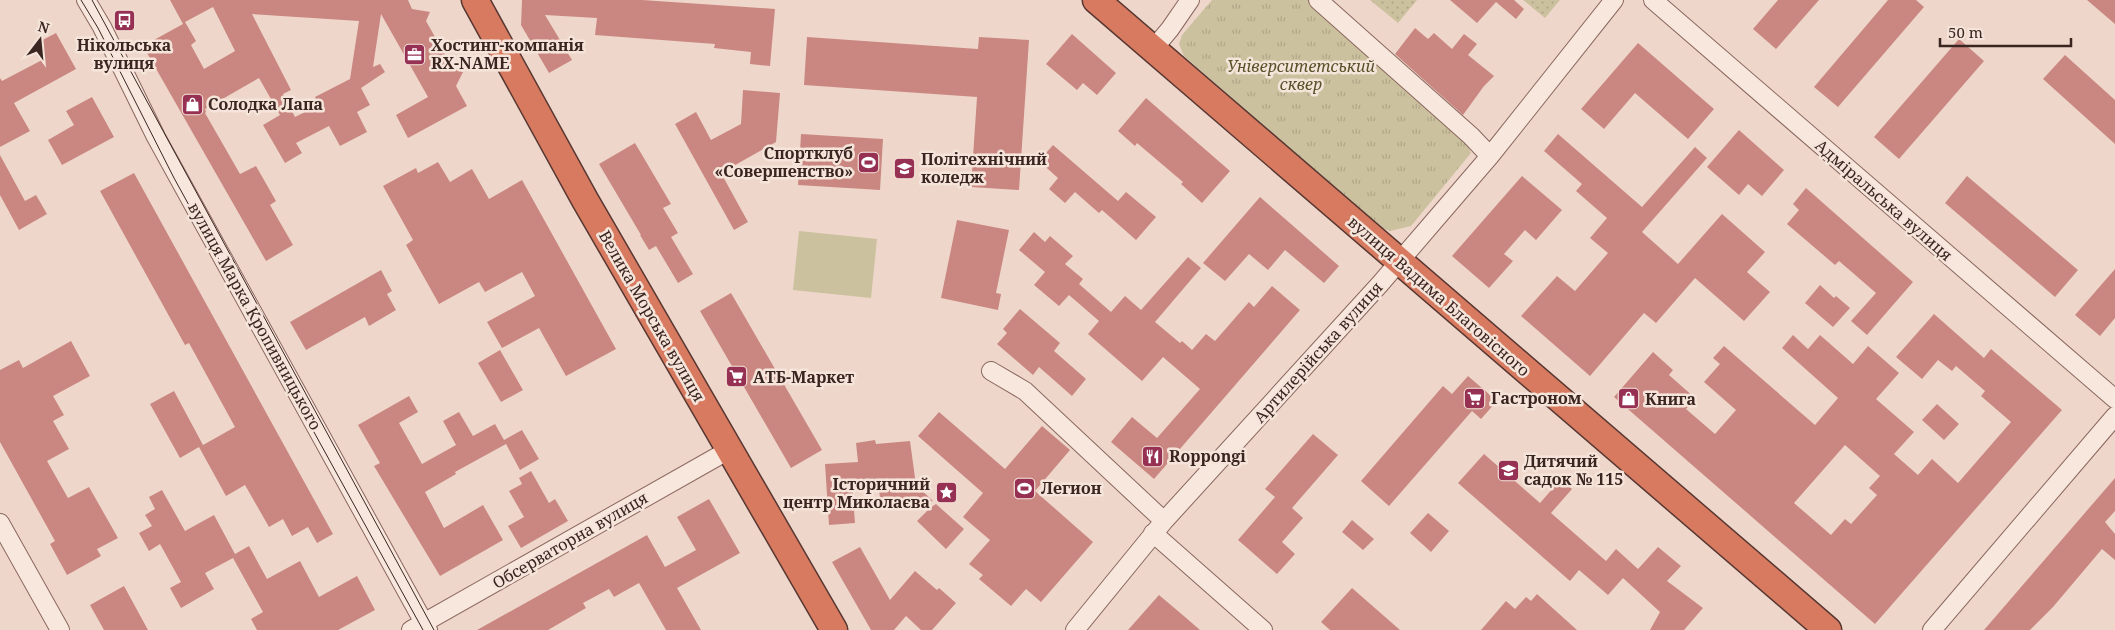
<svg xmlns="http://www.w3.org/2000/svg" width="2115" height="630" viewBox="0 0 2115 630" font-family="'Noto Serif',serif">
	<defs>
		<pattern id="grass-dots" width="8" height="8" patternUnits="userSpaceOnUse" patternTransform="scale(1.25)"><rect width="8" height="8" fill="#ccc19e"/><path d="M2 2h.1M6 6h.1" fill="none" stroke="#b0a688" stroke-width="1.8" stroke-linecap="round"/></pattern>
		<pattern id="park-tufts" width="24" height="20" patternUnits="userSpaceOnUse" patternTransform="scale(1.25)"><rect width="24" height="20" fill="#ccc19e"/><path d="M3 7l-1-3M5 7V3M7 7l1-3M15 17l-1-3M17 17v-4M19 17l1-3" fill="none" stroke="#b0a688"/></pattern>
	</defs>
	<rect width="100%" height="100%" fill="#eed7ca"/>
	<path fill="url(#grass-dots)" d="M1370,0H1417L1398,23Z
		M1523,0H1560L1545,18Z"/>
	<path fill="url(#park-tufts)" d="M1212,0H1310L1464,136L1471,153L1411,226L1390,231L1378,226L1184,56L1179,44L1182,35Z"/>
	<path fill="#ccc19e" d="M799,231L877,239L871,298L793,290Z"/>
	<path fill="#ca8781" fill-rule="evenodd" d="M170,0H408L412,9L430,12L426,21L453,69L463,72L456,86L467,106L408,138L396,115L428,97L381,14L373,67L380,64L385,72L361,88L370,105L357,112L367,132L340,146L329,126L296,143L302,153L285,163L263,125L280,115L259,78L205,109L206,112L205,113L240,174L256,166L276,201L270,205L293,245L266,261L143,46L183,24ZM213,7L235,51L204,69L191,45L196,41L185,22ZM252,14L359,21L350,79L315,97L319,105L295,117L283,94L291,90Z
		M522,0H642L775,9L770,66L750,64L751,52L714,48L715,44L595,35L597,18L545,15L572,60L549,73L521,25Z
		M1450,0H1514L1524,9L1516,19L1496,2L1477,23Z
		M1778,0H1819L1776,49L1753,29Z
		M1888,0H1916L1924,7L1838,107L1814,87Z
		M2087,0H2115V24Z
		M1415,28L1428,39L1434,33L1452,49L1464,34L1477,44L1468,55L1494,76L1484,86L1463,115L1395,54Z
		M56,33L76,69L14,103L30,131L0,147V78L2,81L44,59L35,44Z
		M1072,34L1116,73L1097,95L1083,83L1077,90L1046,64Z
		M807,37L978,49L979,37L1029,40L1019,190L971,187L977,97L804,85Z
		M1959,39L1984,61L1899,159L1874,137Z
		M1638,43L1714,109L1688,139L1635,93L1604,129L1581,109Z
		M2065,55L2115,100V144L2043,79Z
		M743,90L780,93L776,142L721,173L748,222L734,230L675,124L696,112L711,140L741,124Z
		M92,97L114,137L62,165L48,140L74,125L66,111Z
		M1146,98L1230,171L1202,203L1181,184L1183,182L1137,143L1135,146L1118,131Z
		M1739,130L1784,170L1762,196L1748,184L1739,195L1707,167Z
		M801,134L883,139L880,190L798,185Z
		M1558,134L1642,207L1695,147L1707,158L1642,232L1678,264L1722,214L1765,252L1747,272L1770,292L1744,321L1695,278L1656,323L1644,313L1590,376L1521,316L1557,276L1575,291L1608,253L1590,238L1607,218L1576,191L1582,184L1544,151Z
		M635,143L671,204L663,208L678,233L671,237L693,274L678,283L656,246L649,250L640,235H641L599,164Z
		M1053,145L1118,201L1126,192L1156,217L1136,240L1102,210L1099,213L1075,192L1065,203L1049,189L1058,178L1039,161Z
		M0,155L25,201L36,195L47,214L19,230L0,195Z
		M438,162L450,182L472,169L489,199L522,180L616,349L566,376L539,328L502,348L487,322L535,296L522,272L485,292L479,282L439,304L406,245L413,240L383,186L416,168L418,173Z
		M134,173L333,534L317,543L308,527L292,536L283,519L269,527L245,485L226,496L199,447L180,458L150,404L174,391L203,445L235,427L189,343L185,345L100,191Z
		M1522,176L1562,210L1536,240L1525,230L1504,254L1513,261L1489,288L1452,256Z
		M1967,176L2078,270L2055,297L1945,203Z
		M1806,188L1913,282L1867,335L1851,321L1876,293L1839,261L1835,265L1787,224L1799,210L1793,204Z
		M1260,197L1339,266L1324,283L1285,250L1268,270L1249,254L1225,281L1203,263Z
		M957,220L1009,230L996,293L1001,294L998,310L941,298Z
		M1034,232L1045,242L1050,236L1073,256L1065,264L1083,279L1079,284L1111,312L1125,296L1141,310L1188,257L1201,268L1155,322L1180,343L1182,341L1192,350L1206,334L1215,341L1249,302L1254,307L1272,286L1300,310L1154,479L1111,442L1132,417L1157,438L1200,389L1163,357L1142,381L1088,334L1099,321L1069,295L1059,306L1034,285L1045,272L1019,250Z
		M2115,269V318L2100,336L2075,315Z
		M381,270L392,291L387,294L396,310L369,326L365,317L306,350L290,322Z
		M1820,285L1834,298L1836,296L1850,308L1833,327L1805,303Z
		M731,293L822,450L791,468L700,311Z
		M1020,309L1060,343L1054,351L1086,379L1072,396L1039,367L1033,375L997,344L1007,333L1003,329Z
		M1934,314L1984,358L1991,349L2062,410L1875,624L1614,397L1653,352L1673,370L1669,375L1695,398L1686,409L1715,434L1736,410L1704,382L1720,364L1713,358L1724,346L1815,425L1838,398L1782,348L1793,335L1808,349L1820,335L1853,364L1868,346L1899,373L1876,399L1914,432L1894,454L1918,475L1932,459L1958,483L2011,422L1981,396L1985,391L1956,366L1952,371L1938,360L1922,379L1896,357ZM1845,445L1880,476L1869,488L1877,495L1851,524L1845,519L1831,535L1794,503Z
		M71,341L90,376L53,396L64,415L53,421L69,449L47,461L68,498L89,487L118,538L97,549L101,556L67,575L50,544L55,541L0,442V370L19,360L23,368Z
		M500,350L523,390L501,402L478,363Z
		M1468,376L1497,401L1481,419L1472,411L1389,506L1361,481L1443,386L1452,394Z
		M409,396L418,412L399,423L422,464L456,445L443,421L459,412L473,436L495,424L504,440L522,430L539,459L520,470L506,444L455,472L456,474L425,492L444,528L483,505L503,540L440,576L374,466L380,463L358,425Z
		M1937,404L1959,424L1944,440L1922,420Z
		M939,412L1005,469L1042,426L1070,450L1035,491L1093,542L1041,602L1026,589L1011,606L979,579L983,575L969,564L990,540L963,517L983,493L918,436Z
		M1313,434L1338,455L1292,508L1303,518L1282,542L1295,554L1277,574L1238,540L1275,497L1265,489Z
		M875,440L876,444L910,441L916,485L933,501L881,508L878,479L852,483L855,523L829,525L825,464L858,462L856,443Z
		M1484,454L1540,503L1561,479L1572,489L1551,513L1606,561L1616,549L1638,569L1658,547L1681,566L1667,581L1703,608L1684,630H1650L1660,612L1623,578L1608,595L1579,570L1570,581L1458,483Z
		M531,471L549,503L555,499L568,521L521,548L508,526L524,517L509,491L522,484L519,478Z
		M2115,478V511L2105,522L2115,534V560L2102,549L2053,607L2030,630H1984Z
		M162,490L185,531L214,515L235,554L249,546L267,579L300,561L319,597L357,576L375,610L338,630H257L251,619L263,612L233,558L205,573L214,589L181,608L170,588L181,582L160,544L149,551L139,533L152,526L145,515L155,509L149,497Z
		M709,499L740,553L677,588L701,630H666L639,583L614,597L609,589L583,603L586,608L548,630H477L647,535L665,567L696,550L677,517Z
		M936,504L964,529L946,549L917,521L930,508Z
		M1428,513L1449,531L1431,552L1410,533Z
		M1352,520L1374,539L1363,550L1342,532Z
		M860,547L890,600L915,571L937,590L939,588L956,603L932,630H921L906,616L894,630H871L832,562Z
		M124,586L148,630H104L90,605Z
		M1352,588L1400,630H1330L1321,622Z
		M1537,594L1577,630H1481L1506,601L1515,609L1526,597L1531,601Z
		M1159,595L1185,617L1200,630H1128Z"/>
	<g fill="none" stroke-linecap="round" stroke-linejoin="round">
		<defs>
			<path id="minor" d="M86,0L102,27L156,137L428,630
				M1318,0L1471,136L1490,156
				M1653,0L2115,399
				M1154,48L1170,29L1190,0
				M991,371L1025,391L1164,521
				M0,523L60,630
				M1153,533L1263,630
				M411,630L729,450
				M1075,630L1164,521L1380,284L1429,227L1490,156L1614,0
				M1932,630L2115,416"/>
			<path id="highway" d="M475,0L585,200L834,630
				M1096,0L1828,630"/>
		</defs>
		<use href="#minor" stroke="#8a675f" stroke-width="20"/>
		<use href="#highway" stroke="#583732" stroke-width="29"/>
		<use href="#minor" stroke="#f8e7dd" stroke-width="18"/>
		<use href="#highway" stroke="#d87a5f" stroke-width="26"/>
		<path stroke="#3b2521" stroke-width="1" d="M81,0L98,28L174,178L423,630
			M92,0L434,630"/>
	</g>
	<defs>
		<symbol id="bus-square" viewBox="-11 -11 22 22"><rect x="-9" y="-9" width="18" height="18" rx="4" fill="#973154" stroke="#f5e4d9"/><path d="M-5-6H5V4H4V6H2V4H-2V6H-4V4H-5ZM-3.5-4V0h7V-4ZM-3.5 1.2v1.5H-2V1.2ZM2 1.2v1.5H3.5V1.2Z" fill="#fff"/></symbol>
		<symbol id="office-square" viewBox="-11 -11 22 22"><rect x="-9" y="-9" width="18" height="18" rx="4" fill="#973154" stroke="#f5e4d9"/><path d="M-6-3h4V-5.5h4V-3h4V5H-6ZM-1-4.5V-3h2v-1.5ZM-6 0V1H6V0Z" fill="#fff"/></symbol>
		<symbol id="shop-square" viewBox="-11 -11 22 22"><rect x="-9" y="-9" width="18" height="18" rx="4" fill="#973154" stroke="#f5e4d9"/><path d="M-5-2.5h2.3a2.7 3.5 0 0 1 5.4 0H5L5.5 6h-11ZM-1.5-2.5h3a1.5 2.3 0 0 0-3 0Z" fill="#fff"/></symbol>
		<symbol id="stadium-square" viewBox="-11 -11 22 22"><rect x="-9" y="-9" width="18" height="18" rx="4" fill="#973154" stroke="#f5e4d9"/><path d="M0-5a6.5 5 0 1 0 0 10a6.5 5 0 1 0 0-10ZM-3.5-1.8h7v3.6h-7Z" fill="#fff"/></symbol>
		<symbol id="university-square" viewBox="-11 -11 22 22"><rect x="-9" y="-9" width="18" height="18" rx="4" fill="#973154" stroke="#f5e4d9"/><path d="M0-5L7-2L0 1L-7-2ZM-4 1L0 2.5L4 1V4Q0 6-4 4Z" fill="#fff"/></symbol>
		<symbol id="supermarket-square" viewBox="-11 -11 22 22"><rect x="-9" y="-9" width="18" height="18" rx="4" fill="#973154" stroke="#f5e4d9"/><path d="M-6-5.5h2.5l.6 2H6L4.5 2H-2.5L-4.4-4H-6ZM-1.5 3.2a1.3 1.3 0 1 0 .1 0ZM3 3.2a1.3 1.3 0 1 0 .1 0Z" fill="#fff"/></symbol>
		<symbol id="restaurant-square" viewBox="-11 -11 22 22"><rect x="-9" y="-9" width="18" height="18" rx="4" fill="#973154" stroke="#f5e4d9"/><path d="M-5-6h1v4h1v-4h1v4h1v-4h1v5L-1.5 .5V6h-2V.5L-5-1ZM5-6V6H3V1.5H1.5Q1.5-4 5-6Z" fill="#fff"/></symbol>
		<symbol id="school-square" viewBox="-11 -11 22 22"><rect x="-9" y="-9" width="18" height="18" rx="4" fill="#973154" stroke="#f5e4d9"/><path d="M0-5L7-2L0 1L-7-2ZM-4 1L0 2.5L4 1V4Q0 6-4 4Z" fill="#fff"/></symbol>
		<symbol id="sight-square" viewBox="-11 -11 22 22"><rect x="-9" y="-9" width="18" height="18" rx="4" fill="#973154" stroke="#f5e4d9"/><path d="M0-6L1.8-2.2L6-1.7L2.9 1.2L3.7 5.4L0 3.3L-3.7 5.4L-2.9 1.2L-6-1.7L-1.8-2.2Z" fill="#fff"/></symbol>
	</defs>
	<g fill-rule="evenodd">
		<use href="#bus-square" x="112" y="8" width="25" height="25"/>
		<use href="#office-square" x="402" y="42" width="25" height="25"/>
		<use href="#shop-square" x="180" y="92" width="25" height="25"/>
		<use href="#stadium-square" x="856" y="150" width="25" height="25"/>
		<use href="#university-square" x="892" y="156" width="25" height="25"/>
		<use href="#supermarket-square" x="724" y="364" width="25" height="25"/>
		<use href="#supermarket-square" x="1462" y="386" width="25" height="25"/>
		<use href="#shop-square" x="1616" y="386" width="25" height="25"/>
		<use href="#restaurant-square" x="1140" y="444" width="25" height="25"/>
		<use href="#school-square" x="1496" y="458" width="25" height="25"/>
		<use href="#stadium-square" x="1012" y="476" width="25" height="25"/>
		<use href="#sight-square" x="934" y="480" width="25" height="25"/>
	</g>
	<g text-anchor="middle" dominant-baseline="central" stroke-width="5" stroke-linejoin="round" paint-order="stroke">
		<g font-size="16" font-weight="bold" fill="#3b2521" stroke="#f5e4d9" text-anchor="start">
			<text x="124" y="45" text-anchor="middle">Нікольська<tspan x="124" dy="18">вулиця</tspan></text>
			<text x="431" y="45">Хостинг-компанія<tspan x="431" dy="18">RX-NAME</tspan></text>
			<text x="208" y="104">Солодка Лапа</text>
			<text x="853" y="153" text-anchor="end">Спортклуб<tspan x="853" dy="18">«Совершенство»</tspan></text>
			<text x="921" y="159">Політехнічний<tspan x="921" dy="18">коледж</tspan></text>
			<text x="753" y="377">АТБ-Маркет</text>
			<text x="1491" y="398">Гастроном</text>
			<text x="1645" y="399">Книга</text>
			<text x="1169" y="456">Roppongi</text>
			<text x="1524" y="461">Дитячий<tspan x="1524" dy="18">садок № 115</tspan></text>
			<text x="930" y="484" text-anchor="end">Історичний<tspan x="930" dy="18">центр Миколаєва</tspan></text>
			<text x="1041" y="488">Легион</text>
		</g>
		<g font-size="16" font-style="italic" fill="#575229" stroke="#f5e4d9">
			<text x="1301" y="66">Університетський<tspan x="1301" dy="18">сквер</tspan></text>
		</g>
		<g font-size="16" fill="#3b2521" stroke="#f5e4d9">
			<text transform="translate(1884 200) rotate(41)">Адміральська вулиця</text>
			<text transform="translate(1439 296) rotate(41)">вулиця Вадима Благовісного</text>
			<text transform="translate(255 316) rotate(61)">вулиця Марка Кропивницького</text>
			<text transform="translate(652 316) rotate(60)">Велика Морська вулиця</text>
			<text transform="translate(1318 352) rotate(-48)">Артилерійська вулиця</text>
			<text transform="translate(570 540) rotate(-30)">Обсерваторна вулиця</text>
		</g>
	</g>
	<g transform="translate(40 40) rotate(16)" stroke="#f5e4d9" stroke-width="4" paint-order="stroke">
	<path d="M0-4L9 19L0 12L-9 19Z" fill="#3b2521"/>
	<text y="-8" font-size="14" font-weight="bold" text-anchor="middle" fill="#3b2521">N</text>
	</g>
	<path d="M1940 38v8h131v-8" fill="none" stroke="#3b2521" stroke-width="2.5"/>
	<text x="1948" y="38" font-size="15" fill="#3b2521" stroke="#f5e4d9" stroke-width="4" paint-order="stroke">50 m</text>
</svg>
